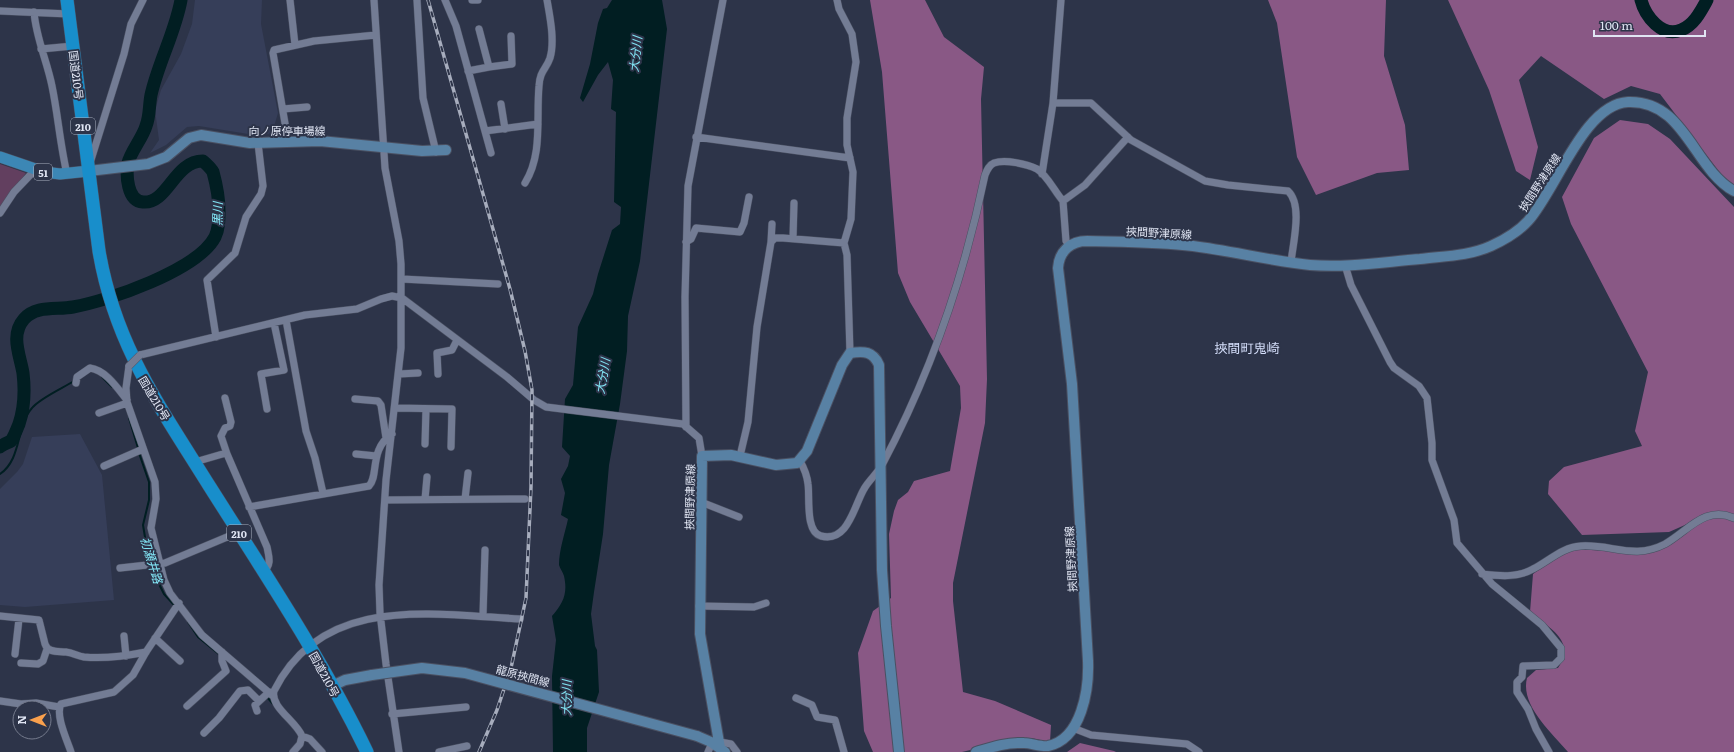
<svg xmlns="http://www.w3.org/2000/svg" width="1734" height="752" viewBox="0 0 1734 752" font-family="Literata,'Noto Sans JP',serif">
	<rect width="100%" height="100%" fill="#2d3449"/>
	<path fill="#363e59" d="M195,0H262L261,24L278,113L272,133L260,136L199,126L187,127L166,145L150,153L159,140L155,110L161,90L181,54L192,24Z
		M80,434L102,475L114,600L25,607L0,605V489L17,472L23,464L32,437Z"/>
	<path fill="#623f5f" d="M0,164L26,173L0,209Z"/>
	<path fill="#895885" d="M870,0H925L944,37L984,67L981,99L987,379L985,423L953,583V601L963,692L995,701L1051,725L1050,742L1031,738L1016,739L962,752H873L864,731L858,653L873,611L891,598L889,534L894,511L898,500L908,492L914,481L950,471L961,408L960,386L910,302L898,273L882,72Z
		M1268,0H1386L1384,56L1405,125L1409,170L1377,173L1316,195L1297,157L1277,23Z
		M1448,0H1734V185L1724,178L1660,94L1631,86L1604,99L1541,56L1519,80L1538,147L1530,180L1516,171L1489,90Z
		M1620,120L1648,124L1670,139L1734,207V752H1568C1551,732 1520,705 1527,678L1536,670L1558,668C1577,641 1549,628 1530,612L1533,574L1568,549L1639,552L1665,544L1710,514L1669,532L1582,535L1548,494L1549,481L1564,467L1642,446L1635,431L1648,372L1571,224L1562,197L1594,138Z
		M1080,743L1114,751L1116,752H1067Z"/>
	<path fill="#011e22" d="M612,0H662L667,29L640,261L628,316L627,351L620,404L609,465L603,534L594,592L591,614L595,646L597,650L599,692L587,728V752H553L552,676L556,640L552,616C563,603 568,594 564,576C563,572 560,569 559,565C559,550 565,533 568,519L561,515L565,493L561,479L568,466L570,456L562,447L565,399L573,385L578,327L593,294L598,274L612,230L620,224L621,207L614,202L616,112L611,109L613,80L608,62L598,75L583,102L580,98L590,64L598,23L603,9L607,8Z"/>
	<g fill="none" stroke-linecap="round" stroke-linejoin="round">
		<path stroke="#011e22" stroke-width="2" d="M102,377L112,387
			M129,418L138,448
			M139,453L149,482V500L143,525L147,549L159,584L164,594L175,606
			M0,474C22,459 16,426 32,408C40,398 63,388 74,381
			M188,622L198,637L220,655
			M267,697L273,704"/>
		<path stroke="#011e22" stroke-width="13" d="M1641,0C1645,16 1662,38 1681,30C1694,25 1701,11 1707,0
			M0,447C3,444 8,443 11,441C14,437 17,429 19,424C24,409 25,390 23,373C20,355 10,335 24,319C36,305 57,310 73,307C108,301 198,270 215,237C219,229 219,220 219,211C219,199 216,183 213,172C211,168 206,164 203,161C174,161 168,204 143,202C127,201 126,175 128,163C130,153 143,137 146,126C150,116 149,105 151,95C158,63 175,33 181,0"/>
		<defs>
			<path id="street" d="M290,0L295,45
				M374,0L385,168L399,241L401,264V348L386,480L379,585L380,613L386,664L399,752
				M417,0L423,98L436,152
				M445,0L456,26L491,153
				M472,0H478
				M837,0L839,9L852,34L856,62L847,118V145L853,172L851,219L844,243L847,255L850,353
				M0,11L69,14
				M34,12C36,38 47,61 52,86C58,115 60,144 67,174
				M41,49L73,46
				M489,67L512,64L511,36
				M468,71L489,67L479,29
				M1053,103H1091L1131,140L1205,181L1228,185L1288,191C1303,205 1293,243 1291,262
				M501,104L505,129
				M283,109L307,107
				M485,131L538,124
				M696,137L850,158
				M288,141L273,53L274,50L314,41L376,35
				M90,163L124,54L131,24L143,0
				M1042,174L1053,103L1061,0
				M525,183C543,154 536,119 539,86C540,70 546,70 550,58C555,41 550,17 547,0
				M0,213L14,192L35,170
				M793,238L794,203
				M686,242L691,239L696,228L740,232L744,223L749,197
				M771,242L772,224
				M1070,245L1066,241L1063,201L1085,185L1128,137
				M1345,265L1351,285L1390,362L1394,368L1419,386L1427,398L1432,443V460L1454,520L1457,543L1492,584L1542,625L1561,648V658L1554,665L1523,666L1522,677L1517,682V692L1528,709L1536,729L1549,752
				M402,279L498,284
				M286,320L306,431L315,458L323,493
				M216,337L207,280L235,253L246,217L261,194L263,186L258,143
				M140,355L305,315L357,309L381,299L392,296L402,298L507,377L534,400L546,407L683,424L699,438L702,456
				M129,366L126,388L127,402L155,482L156,499L151,528L164,580L170,593L202,635L273,696
				M399,374L418,373
				M438,374L437,353L452,350L457,340
				M76,383L77,377L90,368C106,370 118,389 127,400
				M225,398L231,422L230,426L225,428L221,436L227,454L267,547C269,557 272,565 263,572
				M355,399L378,401L381,405L386,438
				M395,408L452,409L451,447
				M267,409L261,374L284,370L274,323
				M99,413L127,403
				M686,427L685,297L688,186L723,0
				M425,444L426,409
				M356,454L376,456
				M740,456L748,422L757,327L771,242L775,238H783L844,243
				M800,461C804,468 807,475 808,484C810,497 805,532 821,536C848,543 854,506 864,489C869,480 877,474 882,465C931,373 964,277 985,175C987,170 989,165 994,163C1005,159 1027,164 1037,169C1047,175 1055,192 1063,201
				M195,462L226,453
				M104,466L143,449
				M425,499L427,477
				M465,499L468,473
				M385,500L525,499
				M701,502L739,517
				M249,507L369,486C379,476 369,449 392,434
				M120,568L165,563L239,532
				M1482,574C1499,576 1517,578 1533,569C1549,561 1562,547 1581,546C1612,544 1634,560 1665,544C1688,531 1705,505 1734,518
				M699,606L754,607L766,603
				M483,615L485,550
				M0,616L39,620L45,644C48,653 58,651 66,652C73,653 78,656 84,657C104,659 126,656 146,652
				M124,636L126,656
				M155,638L180,661
				M15,654L19,619
				M21,663L38,664L43,661L47,649
				M796,698L812,705L817,717L835,720L844,752
				M0,701L21,704L36,703L59,707
				M187,706L226,671L222,661V652
				M257,711L255,705L269,692
				M392,714L466,707
				M1073,728L1091,735L1187,744L1199,752
				M204,733L219,718L240,691L248,690L259,701
				M302,736L310,739L322,752
				M720,742L731,744L737,752
				M71,752C67,740 55,715 61,704L114,692L133,675L146,652L179,603
				M293,752L300,744L302,736C296,721 270,707 274,691C322,594 431,614 520,619
				M439,752L467,746
				M708,752L712,743"/>
			<path id="secondary" d="M89,171L148,164L166,157L189,138L201,135L250,143L320,141L422,151L446,150
				M332,686L345,680L372,675
				M697,736L711,742L725,752
				M720,748L700,634L702,456L731,455L776,465L797,463L807,451L842,365L850,353C864,351 873,351 879,365L882,570L886,626L899,752
				M976,752C992,747 1007,742 1024,743C1031,743 1041,747 1048,746C1082,739 1089,689 1088,661L1072,384L1058,268C1059,251 1071,241 1087,241C1122,242 1158,242 1193,246C1232,251 1271,261 1310,265C1347,268 1383,262 1420,259C1444,256 1469,256 1491,246C1504,240 1518,232 1528,221C1556,190 1584,104 1628,102C1685,100 1693,168 1734,191"/>
			<path id="primary" d="M0,157L44,172L60,174L89,171"/>
			<path id="highway" d="M67,0L99,251C115,346 161,408 210,487C265,574 322,659 367,752"/>
		</defs>
		<use href="#street" stroke="#4a5062" stroke-width="8"/>
		<use href="#secondary" stroke="#4a5062" stroke-width="12"/>
		<use href="#primary" stroke="#4a5062" stroke-width="12"/>
		<use href="#highway" stroke="#4a5062" stroke-width="14"/>
		<use href="#street" stroke="#737c94" stroke-width="7"/>
		<use href="#secondary" stroke="#5881a4" stroke-width="10"/>
		<use href="#primary" stroke="#3c87b5" stroke-width="11"/>
		<use href="#highway" stroke="#188ecb" stroke-width="13"/>
		<defs>
			<path id="rail" d="M428,0L510,289L525,351L532,390L531,487L526,598L511,668L497,710L479,752"/>
		</defs>
		<use href="#rail" stroke="#a7adbd" stroke-width="3.5"/>
		<use href="#rail" stroke="#2d3449" stroke-width="2" stroke-dasharray="6" stroke-linecap="butt"/>
		<defs>
			<path id="street-bridge" d="M129,366L140,355"/>
			<path id="secondary-bridge" d="M372,675L422,668L465,673L697,736"/>
		</defs>
		<use href="#street-bridge" stroke="#4a5062" stroke-width="8" stroke-linecap="butt"/>
		<use href="#secondary-bridge" stroke="#4a5062" stroke-width="12" stroke-linecap="butt"/>
		<use href="#street-bridge" stroke="#737c94" stroke-width="7"/>
		<use href="#secondary-bridge" stroke="#5881a4" stroke-width="10"/>
	</g>
	<g text-anchor="middle" dominant-baseline="central" stroke-width="4" stroke-linejoin="round" paint-order="stroke">
		<g fill="#2d3449" stroke="#abb1c1" stroke-width="1">
			<rect x="71" y="118" width="24" height="16" rx="3"/>
			<rect x="34" y="164" width="18" height="16" rx="3"/>
			<rect x="227" y="525" width="24" height="16" rx="3"/>
		</g>
		<g font-size="10" font-weight="bold" fill="#e1e6f4">
			<text x="83" y="126">210</text>
			<text x="43" y="172">51</text>
			<text x="239" y="533">210</text>
		</g>
		<g font-size="11" fill="#e1e6f4" stroke="#2d3449">
			<text transform="translate(77 75) rotate(83)">国道210号</text>
			<text x="287" y="130">向ノ原停車場線</text>
			<text transform="translate(1539 182) rotate(-57)">挾間野津原線</text>
			<text transform="translate(1159 232) rotate(3)">挾間野津原線</text>
			<text transform="translate(155 398) rotate(59)">国道210号</text>
			<text transform="translate(689 497) rotate(-89)">挾間野津原線</text>
			<text transform="translate(1070 559) rotate(-93)">挾間野津原線</text>
			<text transform="translate(325 674) rotate(61)">国道210号</text>
			<text transform="translate(523 675) rotate(15)">龍原挾間線</text>
		</g>
		<g font-size="12" font-style="italic" fill="#83e7f7" stroke="#2d3449">
			<text transform="translate(635 54) rotate(-84)">大分川</text>
			<text transform="translate(217 214) rotate(-89)">黒川</text>
			<text transform="translate(602 376) rotate(-81)">大分川</text>
			<text transform="translate(152 560) rotate(73)">初瀬井路</text>
			<text transform="translate(566 698) rotate(-89)">大分川</text>
		</g>
		<g font-size="13" fill="#d4defa" stroke="#2d3449">
			<text x="1247" y="347">挾間町鬼崎</text>
		</g>
	</g>
	<g transform="translate(32 720) rotate(270)"><circle r="19" fill="#2d3449" stroke="#757b8d"/>
	<path d="M0-3L7 15L0 10L-7 15Z" fill="#f9a04d"/>
	<text y="-6" font-size="11" font-weight="bold" text-anchor="middle" fill="#e1e6f4">N</text>
	</g>
	<path d="M1594 30v6h111v-6" fill="none" stroke="#e1e6f4" stroke-width="2"/>
	<text x="1600" y="30" font-size="12" fill="#e1e6f4" stroke="#2d3449" stroke-width="3" paint-order="stroke">100 m</text>
</svg>
